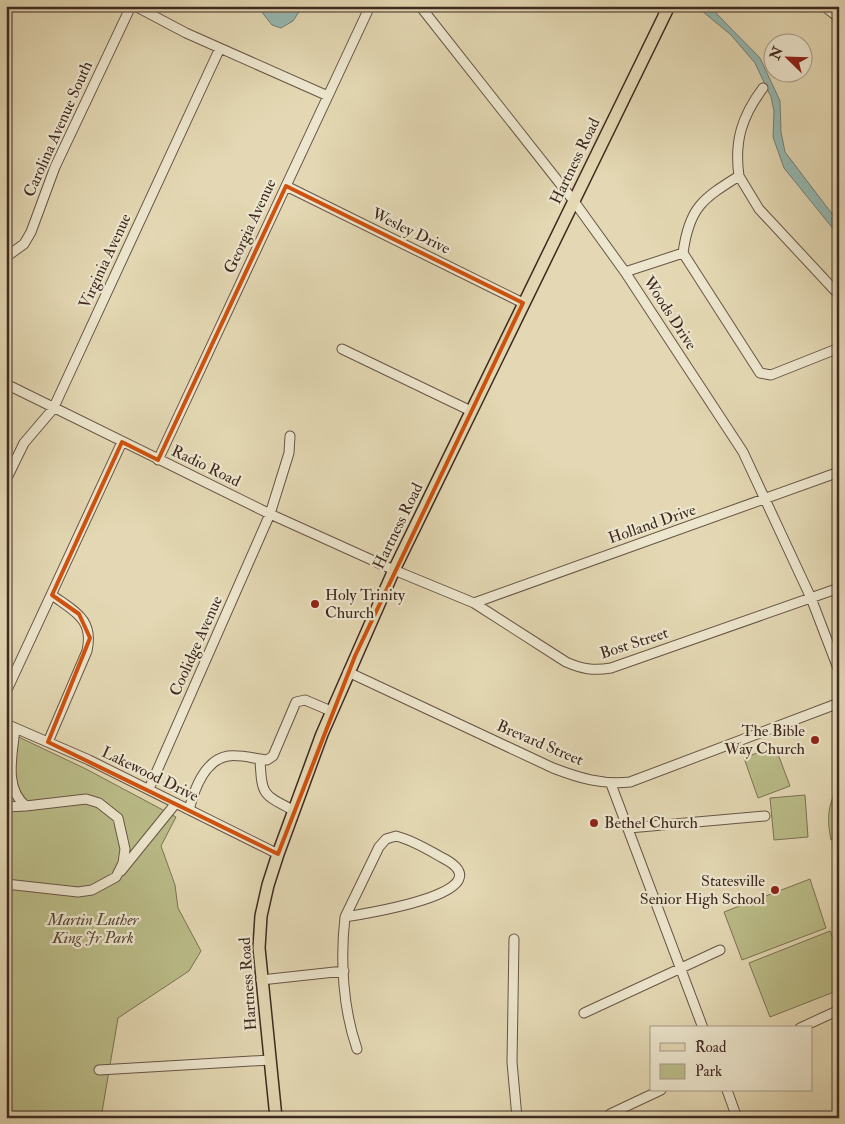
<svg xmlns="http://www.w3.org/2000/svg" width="845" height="1124" viewBox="0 0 845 1124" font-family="'IM FELL Double Pica',serif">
	<rect width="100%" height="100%" fill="#e3d8b3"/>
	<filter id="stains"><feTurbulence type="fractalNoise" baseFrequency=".004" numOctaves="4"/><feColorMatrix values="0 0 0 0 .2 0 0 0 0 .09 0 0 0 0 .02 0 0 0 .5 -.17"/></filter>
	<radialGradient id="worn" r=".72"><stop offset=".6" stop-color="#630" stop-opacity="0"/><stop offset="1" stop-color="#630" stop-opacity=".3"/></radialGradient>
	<path fill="#babc88" stroke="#7c7254" d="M6,731L86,769L176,817L161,846L175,885L178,908L201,951L189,971L118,1018L101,1118L6,1116Z
		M775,746L790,786L758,798L744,758Z
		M839,787V838L831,840C827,821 827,803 839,787Z
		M805,795L808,837L774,840L770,798Z
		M810,879L826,928L742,960L724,912Z
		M830,931L839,954V990L770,1017L749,963Z"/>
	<path fill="#96b9b2" stroke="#737f78" d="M257,6H303L293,21L281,28L272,25Z
		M696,6H709L760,58L780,101L781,132L785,152L839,223V236L784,168L773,137L774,111L771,97L755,63L731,35Z"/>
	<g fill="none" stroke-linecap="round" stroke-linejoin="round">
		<defs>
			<path id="minor" d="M135,6L186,33L328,96
				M420,6L573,200L625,272L743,452L811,598L839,671
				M824,6L839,18
				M739,176L759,209L839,295
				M286,186L523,303
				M683,253L760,373L771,375L839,348
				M6,257L24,244L31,232L55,167L131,6
				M625,272L683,253C689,208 702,199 739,176C734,141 742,116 763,88
				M342,349L471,411
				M6,384L270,514L394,570L474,603L566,662C582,669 593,671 611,668L839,588
				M158,460L370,6
				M6,480L24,443L53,409L220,48
				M474,603L839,472
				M348,672L553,768C579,778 602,785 630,782L839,703
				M6,692L122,442
				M6,724L89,760L278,854
				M48,742L87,651C94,619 75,612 52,595
				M260,760C262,795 262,794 293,810
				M611,784L703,1028
				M149,789L270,514L289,453L290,436
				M6,796L12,786
				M6,807L26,806
				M189,810C194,790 204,760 228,756C241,754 255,759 267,760L273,756L296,702L305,700L331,711
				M629,828L765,816
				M396,836C412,840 427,849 441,857C511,892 362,914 345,917L379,847L386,839Z
				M121,871L176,803
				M6,884L78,892L92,890L116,877L123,863L125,849L118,818L99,803L86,799L26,806C3,788 13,753 15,728
				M345,917C340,960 343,1009 357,1049
				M514,939L512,1062L517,1118
				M261,980L344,971
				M584,1013L720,950
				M800,1028L839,1010
				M99,1070L270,1060
				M727,1090L737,1118
				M610,1114L661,1090"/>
			<path id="major" d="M276,1118L259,948L261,916L268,885L278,854L322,734L394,570L669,6"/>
		</defs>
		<use href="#minor" stroke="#685546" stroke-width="11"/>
		<use href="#major" stroke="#3f2921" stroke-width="14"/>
		<use href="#minor" stroke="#ede6ce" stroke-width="9"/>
		<use href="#major" stroke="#e3d8b3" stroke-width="11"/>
	</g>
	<path fill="none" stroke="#cf520f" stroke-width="4" stroke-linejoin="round" d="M286,186L523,303L355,656L278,854L48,742L90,638L79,614L52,595L122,442L158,460Z"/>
	<g fill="#8f2418" stroke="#ede6ce" stroke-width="2">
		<circle cx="315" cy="604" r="5"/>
		<circle cx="815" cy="740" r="5"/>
		<circle cx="594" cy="823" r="5"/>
		<circle cx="775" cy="890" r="5"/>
	</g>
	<g text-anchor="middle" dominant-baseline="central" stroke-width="4.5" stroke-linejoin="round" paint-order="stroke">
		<g font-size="16" fill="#3f2921" stroke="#ede6ce">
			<text transform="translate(58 129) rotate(-66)">Carolina Avenue South</text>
			<text transform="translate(575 161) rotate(-64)">Hartness Road</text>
			<text transform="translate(250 226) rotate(-65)">Georgia Avenue</text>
			<text transform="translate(411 231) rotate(26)">Wesley Drive</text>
			<text transform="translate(105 261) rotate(-65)">Virginia Avenue</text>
			<text transform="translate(670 313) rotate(57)">Woods Drive</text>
			<text transform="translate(206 466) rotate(26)">Radio Road</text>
			<text transform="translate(652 524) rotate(-19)">Holland Drive</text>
			<text transform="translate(398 526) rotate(-64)">Hartness Road</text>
			<text transform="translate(634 643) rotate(-18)">Bost Street</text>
			<text transform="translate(196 646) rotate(-66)">Coolidge Avenue</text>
			<text transform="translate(540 743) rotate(23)">Brevard Street</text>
			<text transform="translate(150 774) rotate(26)">Lakewood Drive</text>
			<text transform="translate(248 984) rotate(-94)">Hartness Road</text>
		</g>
		<g font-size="16" fill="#3f2921" stroke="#ede6ce" text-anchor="start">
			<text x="325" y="595">Holy Trinity<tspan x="325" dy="18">Church</tspan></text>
			<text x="805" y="731" text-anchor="end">The Bible<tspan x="805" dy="18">Way Church</tspan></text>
			<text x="604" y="823">Bethel Church</text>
			<text x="765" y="881" text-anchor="end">Statesville<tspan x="765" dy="18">Senior High School</tspan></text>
		</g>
		<g font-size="16" font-style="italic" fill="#584636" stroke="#ede6ce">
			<text x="93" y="920">Martin Luther<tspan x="93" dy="18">King Jr Park</tspan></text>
		</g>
	</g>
	<rect width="845" height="1124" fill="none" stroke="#e3d8b3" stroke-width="25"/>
	<rect x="8" y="8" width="830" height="1109" fill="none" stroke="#3f2921" stroke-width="2.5"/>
	<rect x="12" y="12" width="820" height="1099" fill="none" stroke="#3f2921"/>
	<rect x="650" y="1026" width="162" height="65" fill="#ede6ce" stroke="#a79a89"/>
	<rect x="660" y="1043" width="25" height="8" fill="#e3d8b3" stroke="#a79a89"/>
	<text x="695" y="1052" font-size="15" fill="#3f2921">Road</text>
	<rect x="660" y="1064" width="25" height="15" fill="#babc88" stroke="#a79a89"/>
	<text x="695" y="1076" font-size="15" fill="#3f2921">Park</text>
	<g transform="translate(788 58) rotate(293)"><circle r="24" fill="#ede6ce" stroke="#a79a89"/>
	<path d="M0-4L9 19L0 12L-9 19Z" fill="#8f2418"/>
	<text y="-8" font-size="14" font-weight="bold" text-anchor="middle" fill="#3f2921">N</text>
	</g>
	<rect width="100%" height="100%" filter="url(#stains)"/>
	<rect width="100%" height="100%" fill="url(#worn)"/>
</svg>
